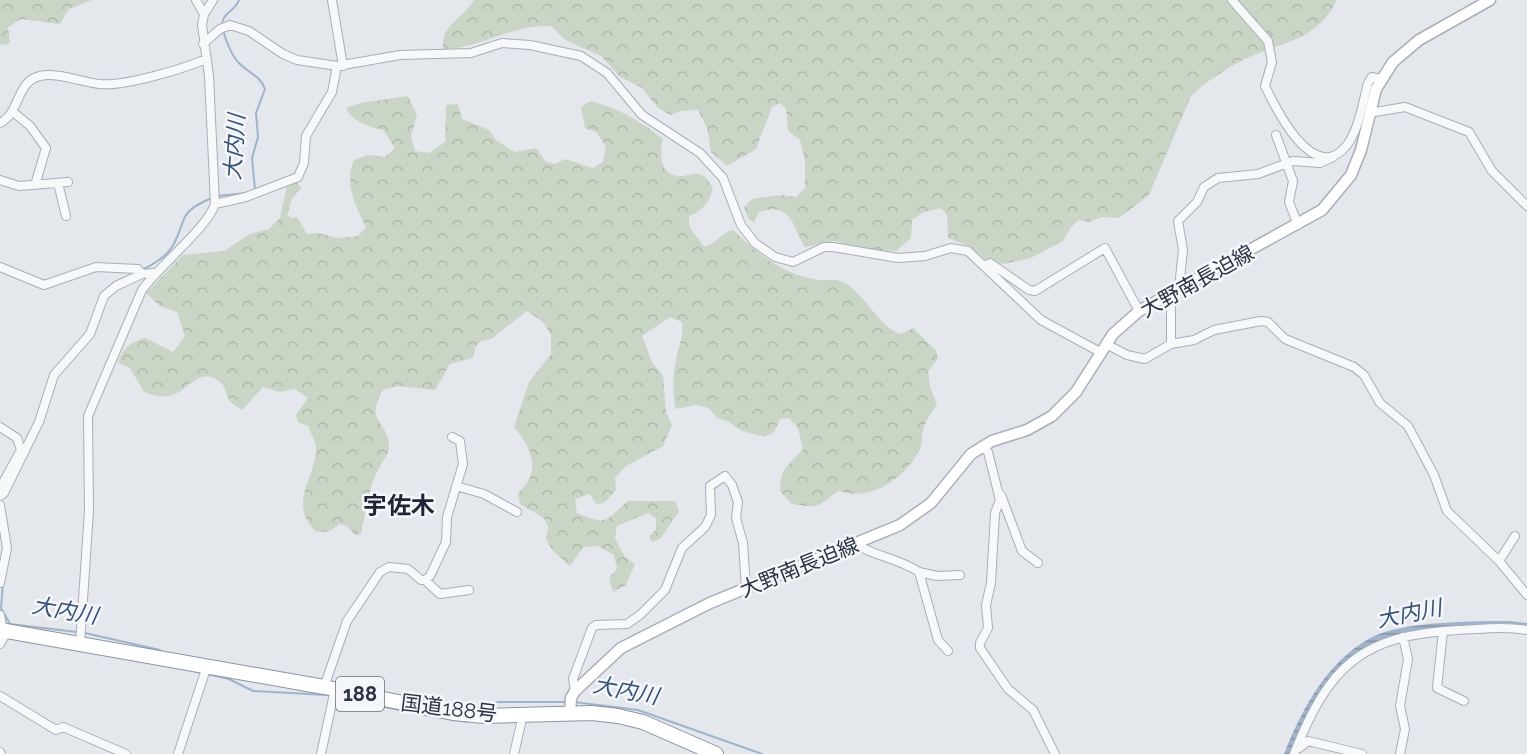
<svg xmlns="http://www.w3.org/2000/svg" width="1527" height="754" viewBox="0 0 1527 754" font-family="Raleway,'Noto Sans JP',sans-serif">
	<defs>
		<pattern id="forest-crowns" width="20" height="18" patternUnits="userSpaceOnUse" patternTransform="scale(1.5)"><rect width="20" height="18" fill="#c9d6c5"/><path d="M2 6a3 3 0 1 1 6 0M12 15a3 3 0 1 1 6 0" fill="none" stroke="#adb8ab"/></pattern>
		<pattern id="water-rules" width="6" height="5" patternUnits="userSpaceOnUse" patternTransform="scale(1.5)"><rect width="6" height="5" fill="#9fb4cc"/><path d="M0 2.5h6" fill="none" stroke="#8293a7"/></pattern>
	</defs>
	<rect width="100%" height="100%" fill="#e4e7ec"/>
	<path fill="url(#forest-crowns)" d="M0,0H92L69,9L60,24L21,19L8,27L10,42L6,45L0,44Z
		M474,0H1337C1317,39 1290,40 1254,55C1232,64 1208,80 1191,96L1149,195L1119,218L1102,217L1089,222L1079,220L1071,227L1063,241L1031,258L1003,264L986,260L971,247L948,238L947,215L941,208L924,212L912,220L911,238L896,251L865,250L835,241L805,247C793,228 792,201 759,212L754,222L749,220L744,208L752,199L781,195L796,197L805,188V162L800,140L788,131L786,109L780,103L772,107L756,149L727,166L711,152L707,128L698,110L682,111L670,115L657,107L642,88L620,77L601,56L565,40L551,26C510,24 482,49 443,49C441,23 463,20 474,0Z
		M408,96L417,115L411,136L415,151L429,153L445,142L446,105L458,104L462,119L489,130L497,141L515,152L536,148L546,162L555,164L565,159L593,168L603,162L606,146L596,132L585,128L581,107L591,101C623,111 636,118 663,139C659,153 660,176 680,176C690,176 694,171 704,176C708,179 710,184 713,188C710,201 703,211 689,216V226L704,247C717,244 720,233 733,230C757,253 780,272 813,279C828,283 833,275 848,285C868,299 878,326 901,334L913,328L936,351L938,359L928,371L930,387L937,404C933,411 928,417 925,424C921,433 923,443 919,451C904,479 871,502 839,491C831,495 828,500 822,503C813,509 801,505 792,504L780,491C781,465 788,467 803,449L798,428L789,418L780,419L774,432L765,437L742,431L729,422L717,418L709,408L696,405L676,409C672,395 673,374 676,359C679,345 684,337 682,322L670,317L642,336L653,364L663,375L666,412L672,425L663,446L626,466L615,478L616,490L604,503L596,504L590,494L575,499L577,513C610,526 604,521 628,501H675L679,511L660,539L652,542L649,536L656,530V518L648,513L617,526L615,538L625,557L635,564L626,585L613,592L609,578L617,569L614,555L598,546L583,547L570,566L553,551L546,539L548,527L544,518L520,504L518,493C542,473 532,447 514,427L529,382L551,354V335L543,322L527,311L491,339L481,341L476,346L473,358L450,364L435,390L397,386L383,390C364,422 388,421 389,445C390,454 381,463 378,470C368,490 365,512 361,534L355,535L347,526L340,524L328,532L315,531C288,502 315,481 316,448C316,441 310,433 308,426L298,422L296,415L308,398L295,389L280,392L263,387L242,410C238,407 233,405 230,401C225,395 227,387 219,381C201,368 190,386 177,393C165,399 155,396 144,392L130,368L118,363C122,348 131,342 145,338L173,352L185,336L177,312L160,306L146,293L183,255L224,251L250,234L269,229L280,218L287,186L296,181L301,188L292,199L287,215L291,218L297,217L307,234L319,233L337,238L358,236L366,227C355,207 344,181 354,160L368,155L385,157L395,148L383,130C370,127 351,121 346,108L360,103Z"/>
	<path fill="url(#water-rules)" d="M1511,621L1527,623V627C1503,622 1478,625 1454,627C1355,633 1326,666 1290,754H1284C1302,709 1326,663 1370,638C1401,621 1475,621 1511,621Z"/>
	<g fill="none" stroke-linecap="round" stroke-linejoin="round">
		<path stroke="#9fb4cc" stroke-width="2" d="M239,0C236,9 228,11 224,18C218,26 232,56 238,62C248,73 260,75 265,89L256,113L258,137L252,158L255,190
			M217,196L247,193
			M142,270C152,265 166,257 172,247C188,221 175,213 212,198
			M101,294L113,283L137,272
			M55,369L63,360
			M3,583L1,608L10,624L85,633L160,650
			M184,669L202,673
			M207,674L229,679L253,691L327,695
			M339,697L418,714L468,722
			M574,702L638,710L762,754
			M476,708L498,702H568"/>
		<defs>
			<path id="street" d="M196,0L204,14
				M332,0L343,66
				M1232,0L1268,41L1272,62L1265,86C1276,109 1314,187 1347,145C1359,129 1363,102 1368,83L1372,77L1381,79
				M203,44L220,29L230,25L249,31L283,54L297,60L337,66L400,55L471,53L502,43L530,45L581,56L607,73L642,115L700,153L723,178L741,225L755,243L775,257L793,262L824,247H833L898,258L925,256L951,248L968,251L1041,320L1100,352
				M12,111L30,126L46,148L35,185
				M1369,113L1405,107L1469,132L1492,171L1527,206
				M0,123C20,114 16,81 40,76C57,72 81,82 99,84C123,87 183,69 206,59
				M1276,135L1293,181L1289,202L1298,225
				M0,180L19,186L68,182
				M58,183L66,216
				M215,204L246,197L298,177L304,163L306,136L332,92L337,66
				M986,265L990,263L1029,290L1035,291L1105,248L1139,311
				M0,267L44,285L96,267L138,269L142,274
				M1183,287L1180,278L1183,250L1178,221L1197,202L1204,187L1218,178L1258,174L1293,161L1320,163L1333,157
				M1106,344L1127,355L1145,359L1171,344L1194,340L1214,330L1261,321L1268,322L1285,339L1354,367L1364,375L1380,403L1408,426L1434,475L1447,511L1499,561L1527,595
				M1171,344V294
				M0,427L17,438L21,450L25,451
				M982,447L988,452L1000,500L995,513L991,583L986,605L988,628L980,643V648L1008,689L1033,710L1055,754
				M456,486L484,494L517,512
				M0,488L21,450
				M1001,495L1022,551L1038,563
				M0,496L4,493L39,422L54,375L90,334L104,296L116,286L142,274L154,273
				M0,505L7,548L0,583
				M857,544C865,553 903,560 919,572L938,640L948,651
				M1499,561L1515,536
				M919,572L937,576L960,575
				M425,580L440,594L469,590
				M0,615L4,637L0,644
				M1443,631L1437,688L1464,701
				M80,644L89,511L88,416L142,290C159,266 208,227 215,204L209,76L202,25L204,14L213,0
				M324,687L347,621L380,572L389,567L408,569L421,580H425L430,576L446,542L447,517L463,464L460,441L452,437
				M575,691L573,679L592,628L596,625L627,624L640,615L665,590L682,548L705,527L711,515L710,486L725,476L732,485L738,502L736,518L743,543L746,589
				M0,696L56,730L63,727L126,754
				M1299,748L1308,741L1362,754
				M0,752L1,754
				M178,754L207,666
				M321,754L335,689
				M514,754L523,715
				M1294,754C1329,665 1362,635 1459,630C1482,629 1504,626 1527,630
				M1400,754L1405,729L1400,706L1408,659L1403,637"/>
			<path id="secondary" d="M570,714L571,698L575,691L621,648L710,603L900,525L931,503L971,454L992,441L1027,430L1052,416L1076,392L1113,334L1139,311L1322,210L1351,175L1361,150L1376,89L1393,62L1419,40L1490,0"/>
			<path id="highway" d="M0,630L324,687L453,713L484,716L592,713L618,716L643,722L716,754"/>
		</defs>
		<use href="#street" stroke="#a9aeb7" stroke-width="10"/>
		<use href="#secondary" stroke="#a9aeb7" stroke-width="13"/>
		<use href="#highway" stroke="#8b94a3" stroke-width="16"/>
		<use href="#street" stroke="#f7f8fa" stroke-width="8"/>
		<use href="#secondary" stroke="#fff" stroke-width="10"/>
		<use href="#highway" stroke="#fff" stroke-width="14"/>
	</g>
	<g text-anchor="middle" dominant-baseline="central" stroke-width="5" stroke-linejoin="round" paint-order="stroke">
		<rect fill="#f4f6f9" stroke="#676e7b" stroke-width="1.5" x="336" y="677" width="48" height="34" rx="4.5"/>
		<g font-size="20" font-weight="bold" fill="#2b3445">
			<text x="360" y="694">188</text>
		</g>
		<g font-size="21" fill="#2b3445" stroke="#f4f6f9">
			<text transform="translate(1197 281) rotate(-29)">大野南長迫線</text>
			<text transform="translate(799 567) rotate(-22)">大野南長迫線</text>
			<text transform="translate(449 708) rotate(7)">国道188号</text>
		</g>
		<g font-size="22" font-style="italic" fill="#34527a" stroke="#f4f6f9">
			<text transform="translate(234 147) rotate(-86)">大内川</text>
			<text transform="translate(65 610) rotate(10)">大内川</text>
			<text transform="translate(1409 613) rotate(-11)">大内川</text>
			<text transform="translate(626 690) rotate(11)">大内川</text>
		</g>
		<g font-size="24" font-weight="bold" fill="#1d2536" stroke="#f4f6f9">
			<text x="399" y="505">宇佐木</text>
		</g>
	</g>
</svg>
